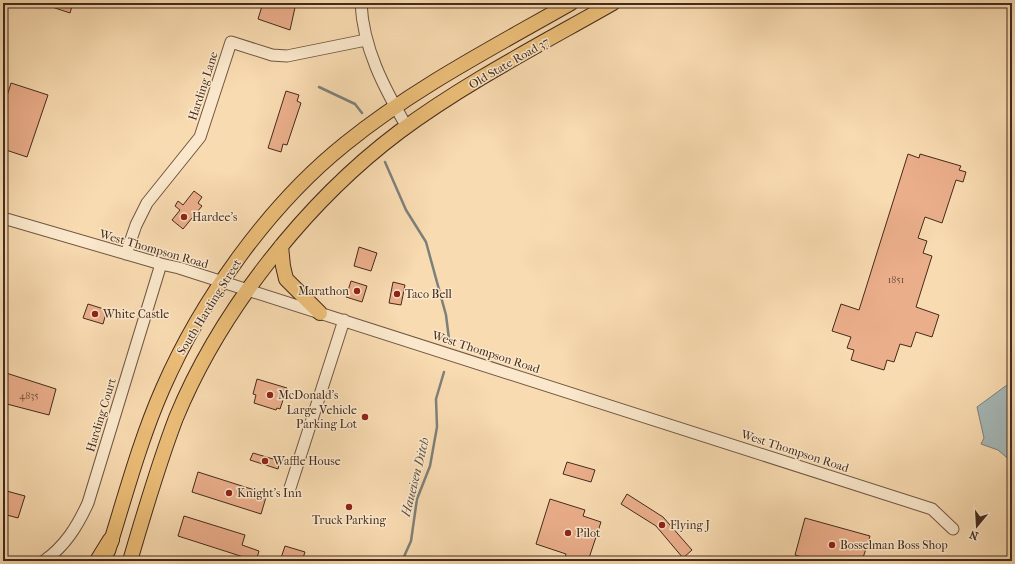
<svg xmlns="http://www.w3.org/2000/svg" width="1015" height="564" viewBox="0 0 1015 564" font-family="'IM FELL French Canon',serif">
	<rect width="100%" height="100%" fill="#f9dbb1"/>
	<filter id="stains"><feTurbulence type="fractalNoise" baseFrequency=".005" numOctaves="4"/><feColorMatrix values="0 0 0 0 .2 0 0 0 0 .09 0 0 0 0 .02 0 0 0 .5 -.17"/></filter>
	<radialGradient id="worn" r=".72"><stop offset=".6" stop-color="#630" stop-opacity="0"/><stop offset="1" stop-color="#630" stop-opacity=".3"/></radialGradient>
	<path fill="#a4b8b8" stroke="#7d807a" d="M1007,385L1012,386V462L998,450L981,444L984,438L977,407Z"/>
	<g fill="none" stroke-linecap="round" stroke-linejoin="round">
		<path stroke="#7d807a" stroke-width="2.5" d="M319,87L355,104L362,113
			M385,162L406,210L426,242L446,315L449,339
			M402,561L411,541L417,499L430,466L437,427L436,399L444,372"/>
	</g>
	<path fill="#ebae8b" stroke="#432b1d" d="M43,3H73L70,13L43,4Z
		M263,3H296L290,30L258,19Z
		M11,83L48,95L27,157L3,149V109Z
		M286,91L299,95L297,101L301,103L287,145L283,144L281,152L268,148Z
		M908,154L919,158L920,154L961,166L959,170L966,172L963,182L956,180L942,223L925,217L918,238L927,241L923,253L932,256L916,307L939,315L932,337L916,332L911,347L900,344L894,362L887,360L884,370L851,360L854,350L847,348L851,337L832,331L841,304L859,310Z
		M194,191L202,197L198,203L202,206L183,229L172,220L180,210L175,206L178,201L183,205Z
		M359,247L377,253L371,271L354,266Z
		M351,281L367,286L362,302L346,297Z
		M393,282L405,285L401,305L389,303Z
		M88,304L107,310L103,324L83,318Z
		M3,372L56,389L49,415L3,403Z
		M257,379L287,388L280,409L277,408L276,410L254,403L256,395L253,394Z
		M253,453L280,461L278,469L250,460Z
		M567,462L595,470L591,482L563,474Z
		M198,472L267,494L261,514L192,492Z
		M3,490L25,496L18,518L3,514Z
		M627,494L663,517L692,550L683,558L656,526L621,504Z
		M550,499L585,510L583,516L601,522L588,561H564L566,554L536,544Z
		M184,516L245,535L242,545L259,551L256,561L178,536Z
		M805,518L870,536L862,561H830L821,559L819,561H816L795,555Z
		M285,546L305,552L302,561H280Z"/>
	<g fill="none" stroke-linecap="round" stroke-linejoin="round">
		<defs>
			<path id="minor" d="M361,3C363,48 384,88 407,127
				M3,218L161,264L179,268L932,509L953,529
				M126,254L136,225L147,203L200,137L231,42L272,55L287,56L366,40
				M290,488L344,320
				M44,561C65,546 77,527 88,503L161,264"/>
			<path id="major" d="M281,246L283,266L286,279L320,313
				M108,551C125,497 140,440 163,388C202,299 269,205 345,144C414,88 494,47 571,3
				M130,561C144,513 158,465 176,418C220,311 306,202 399,132C465,83 541,44 613,3"/>
			<path id="highway" d="M98,561L111,540"/>
		</defs>
		<use href="#minor" stroke="#705742" stroke-width="13"/>
		<use href="#major" stroke="#432b1d" stroke-width="16"/>
		<use href="#highway" stroke="#432b1d" stroke-width="18"/>
		<use href="#minor" stroke="#fbe8cc" stroke-width="11"/>
		<use href="#major" stroke="#ecbe78" stroke-width="14"/>
		<use href="#highway" stroke="#ecbe78" stroke-width="16"/>
	</g>
	<g fill="#8f2418" stroke="#fbe8cc" stroke-width="1.5">
		<circle cx="184" cy="217" r="4"/>
		<circle cx="357" cy="291" r="4"/>
		<circle cx="397" cy="294" r="4"/>
		<circle cx="95" cy="314" r="4"/>
		<circle cx="270" cy="395" r="4"/>
		<circle cx="365" cy="417" r="4"/>
		<circle cx="265" cy="461" r="4"/>
		<circle cx="229" cy="493" r="4"/>
		<circle cx="349" cy="507" r="4"/>
		<circle cx="662" cy="525" r="4"/>
		<circle cx="568" cy="533" r="4"/>
		<circle cx="832" cy="545" r="4"/>
	</g>
	<g text-anchor="middle" dominant-baseline="central" stroke-width="3" stroke-linejoin="round" paint-order="stroke">
		<g font-size="10" fill="#6d4c38">
			<text x="896" y="280">1851</text>
			<text x="29" y="396">4835</text>
		</g>
		<g font-size="12" fill="#432b1d" stroke="#fbe8cc">
			<text transform="translate(509 63) rotate(-30)">Old State Road 37</text>
			<text transform="translate(203 86) rotate(-72)">Harding Lane</text>
			<text transform="translate(154 249) rotate(16)">West Thompson Road</text>
			<text transform="translate(209 307) rotate(-58)">South Harding Street</text>
			<text transform="translate(486 352) rotate(18)">West Thompson Road</text>
			<text transform="translate(101 415) rotate(-73)">Harding Court</text>
			<text transform="translate(795 451) rotate(18)">West Thompson Road</text>
		</g>
		<g font-size="12" fill="#432b1d" stroke="#fbe8cc" text-anchor="start">
			<text x="192" y="217">Hardee's</text>
			<text x="349" y="291" text-anchor="end">Marathon</text>
			<text x="405" y="294">Taco Bell</text>
			<text x="103" y="314">White Castle</text>
			<text x="278" y="395">McDonald's</text>
			<text x="357" y="410" text-anchor="end">Large Vehicle<tspan x="357" dy="14">Parking Lot</tspan></text>
			<text x="273" y="461">Waffle House</text>
			<text x="237" y="493">Knight's Inn</text>
			<text x="349" y="520" text-anchor="middle">Truck Parking</text>
			<text x="670" y="525">Flying J</text>
			<text x="576" y="533">Pilot</text>
			<text x="840" y="545">Bosselman Boss Shop</text>
		</g>
		<g font-size="13" font-style="italic" fill="#5b4e44" stroke="#fbe8cc">
			<text transform="translate(415 477) rotate(-76)">Haueisen Ditch</text>
		</g>
	</g>
	<rect width="1015" height="564" fill="none" stroke="#f9dbb1" stroke-width="16"/>
	<rect x="4" y="4" width="1007" height="556" fill="none" stroke="#432b1d" stroke-width="2"/>
	<rect x="8" y="8" width="999" height="548" fill="none" stroke="#432b1d"/>
	<g transform="translate(977 526) rotate(198)" stroke="#fbe8cc" stroke-width="3" paint-order="stroke">
	<path d="M0-3L7 15L0 10L-7 15Z" fill="#432b1d"/>
	<text y="-6" font-size="11" font-weight="bold" text-anchor="middle" fill="#432b1d">N</text>
	</g>
	<rect width="100%" height="100%" filter="url(#stains)"/>
	<rect width="100%" height="100%" fill="url(#worn)"/>
</svg>
